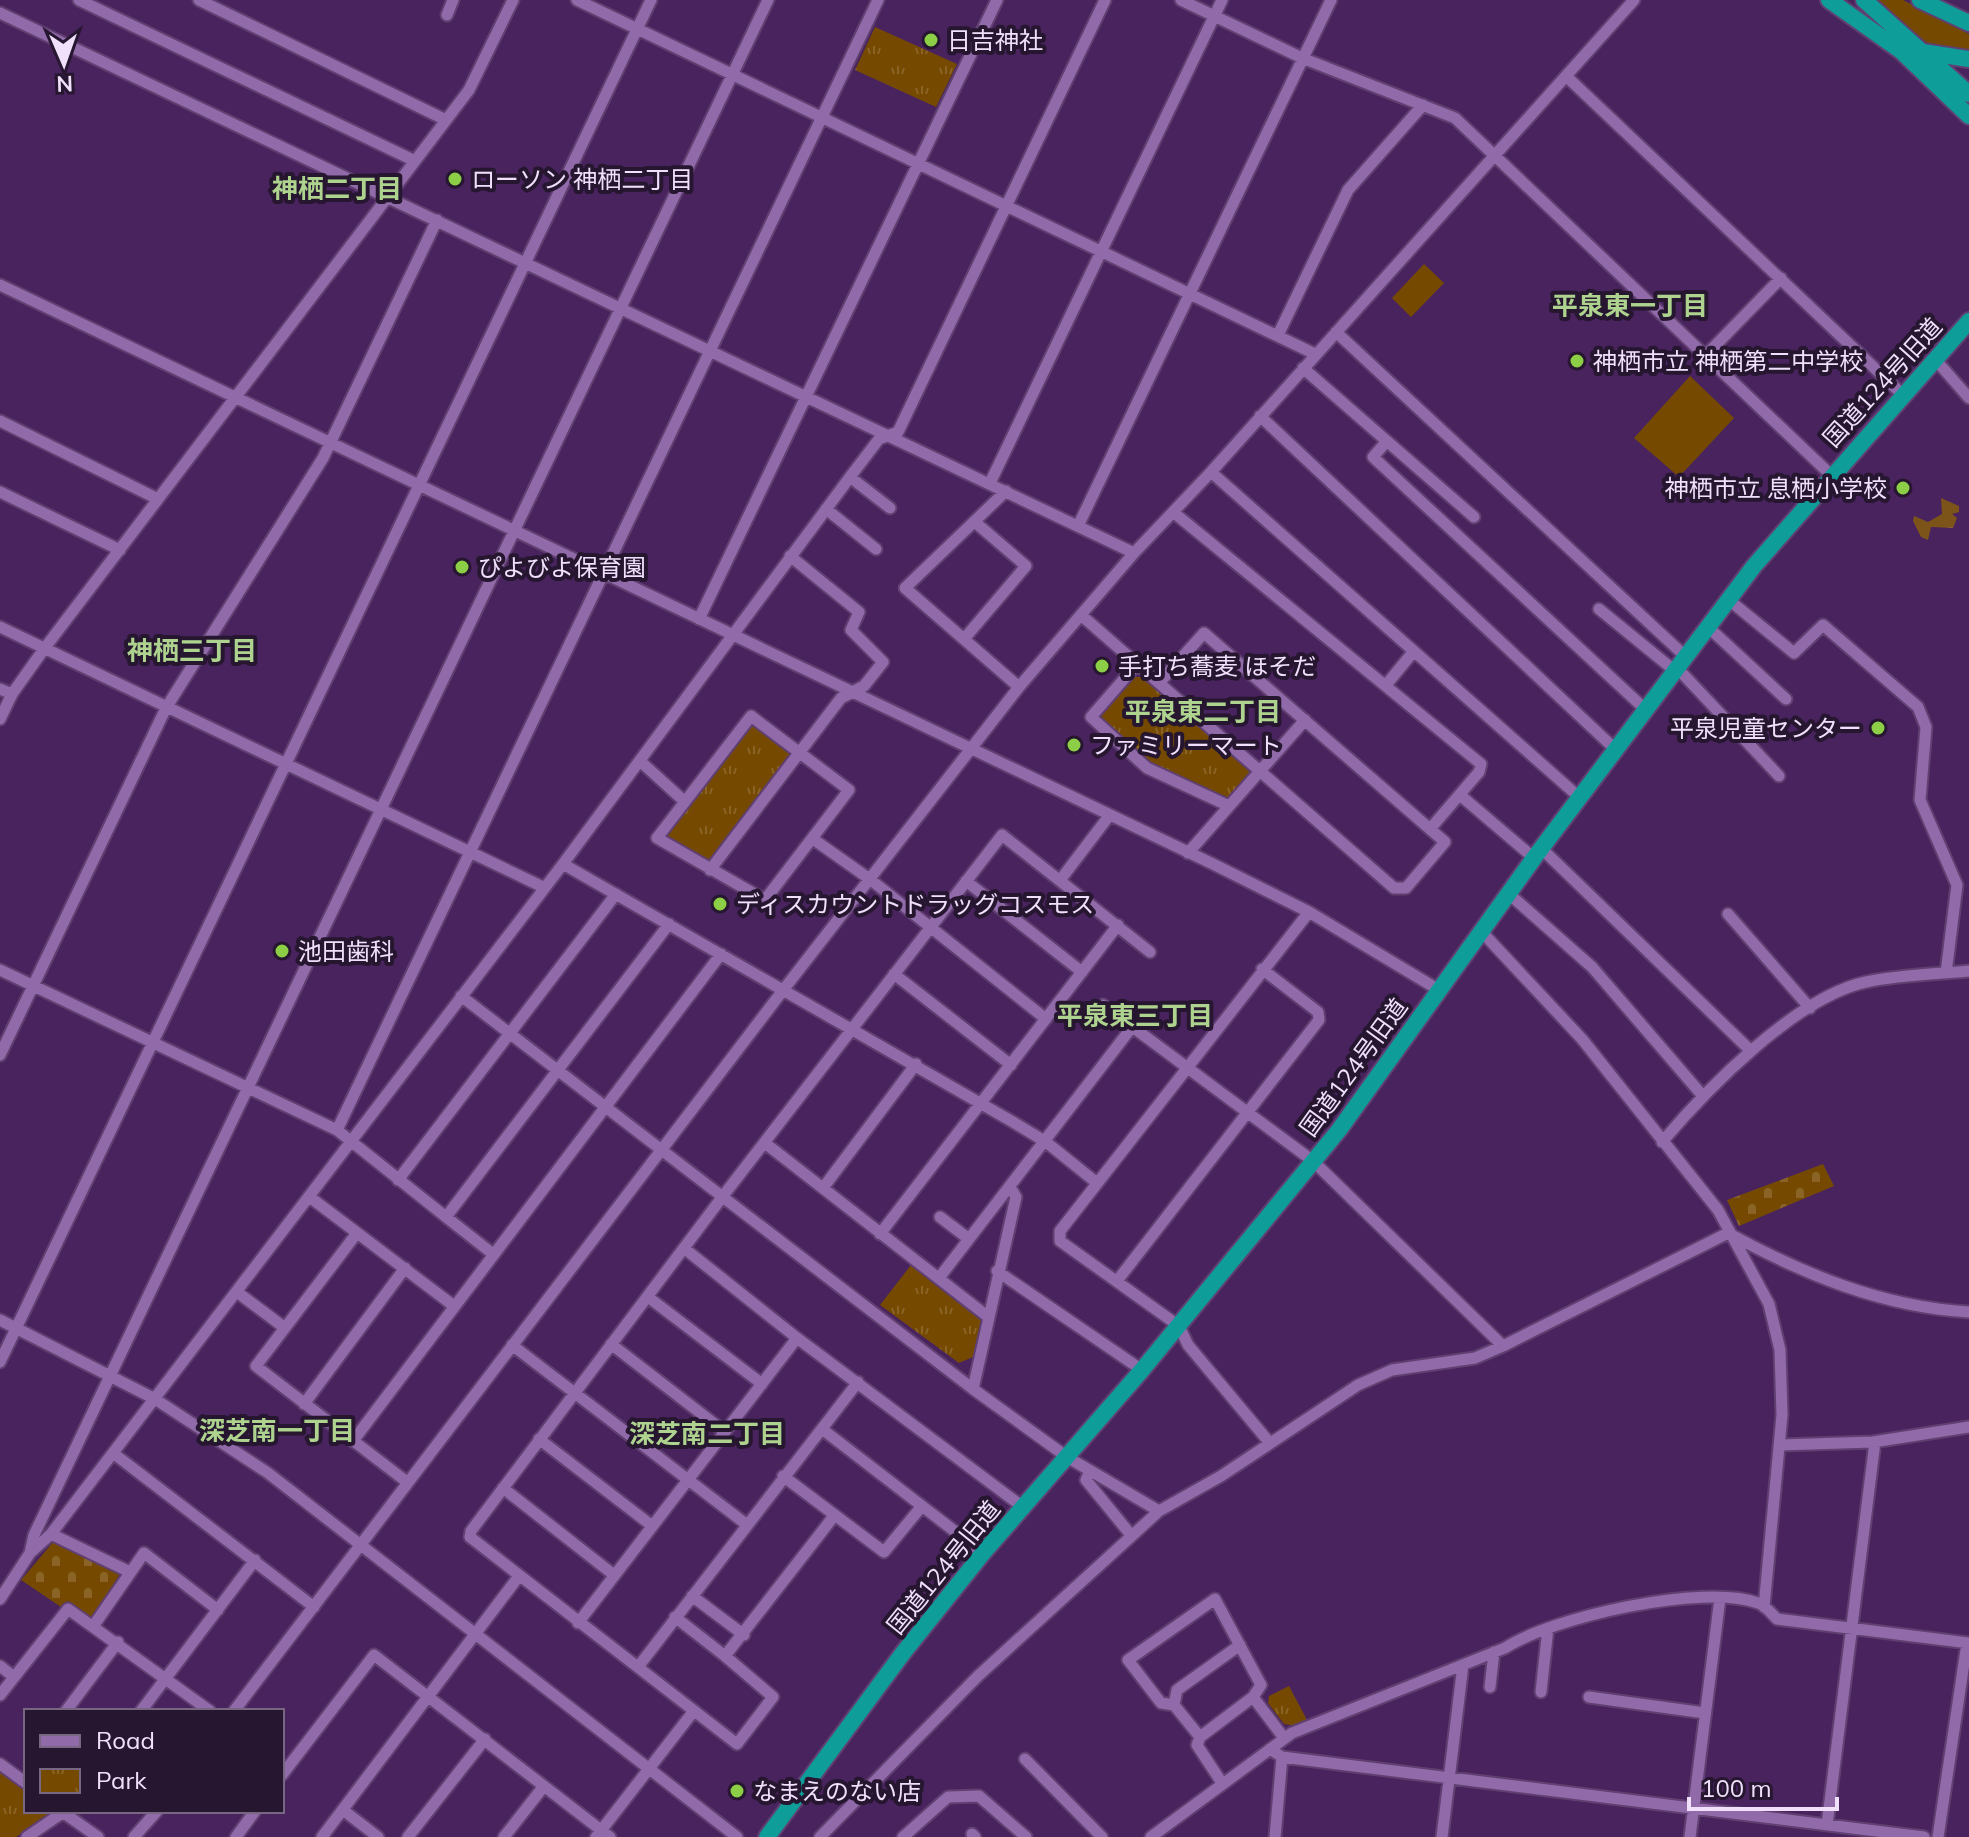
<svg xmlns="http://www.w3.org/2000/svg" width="1969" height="1837" viewBox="0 0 1969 1837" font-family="Mulish,'Noto Sans JP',sans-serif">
	<defs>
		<pattern id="forest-crowns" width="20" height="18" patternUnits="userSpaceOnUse" patternTransform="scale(2)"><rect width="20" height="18" fill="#7c5318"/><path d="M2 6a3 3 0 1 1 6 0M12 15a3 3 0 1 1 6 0" fill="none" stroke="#8f6b3a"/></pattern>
		<pattern id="cemetery-stones" width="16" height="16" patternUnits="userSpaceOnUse" patternTransform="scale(2)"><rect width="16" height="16" fill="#754a00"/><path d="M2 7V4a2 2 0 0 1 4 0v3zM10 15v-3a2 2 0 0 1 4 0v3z" fill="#896426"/></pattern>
		<pattern id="park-tufts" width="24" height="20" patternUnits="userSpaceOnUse" patternTransform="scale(2)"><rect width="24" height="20" fill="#754a00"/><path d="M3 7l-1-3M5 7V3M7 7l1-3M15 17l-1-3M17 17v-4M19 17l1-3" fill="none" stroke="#896426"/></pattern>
	</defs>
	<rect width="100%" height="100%" fill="#48235d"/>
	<path fill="#754a00" d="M1873,0H1903L1969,34V54L1931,46Z
		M1424,264L1444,283L1411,317L1392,298Z
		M1690,376L1734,418L1679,477L1634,438Z"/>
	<path fill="url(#forest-crowns)" d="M1941,498L1959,506V512L1952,514L1957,518L1953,528L1931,527L1928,540L1921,537L1913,521L1914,516L1928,522L1942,514Z"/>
	<path fill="url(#cemetery-stones)" d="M1823,1164L1834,1186L1739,1226L1727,1200Z
		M54,1541L121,1572L94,1617L89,1618L67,1601L61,1607L21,1580Z"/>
	<path fill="url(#park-tufts)" d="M875,27L957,64L936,107L855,70Z
		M1134,677H1144L1249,770L1250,774L1228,798L1147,761L1102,720L1101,715Z
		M751,722L791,753L708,863L665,837Z
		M911,1265L979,1313L981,1320L973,1357L959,1363L880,1305Z
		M1289,1686L1307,1720L1296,1726L1284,1724L1268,1703L1269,1696Z
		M0,1769L26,1788V1811H53L16,1837H0Z"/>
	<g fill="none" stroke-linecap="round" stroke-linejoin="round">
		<defs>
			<path id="minor" d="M79,0L415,161
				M199,0L446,120
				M577,0L1315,354
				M1181,0L1302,58L1455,118L1831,475
				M0,13L1134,553
				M447,15L453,0
				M1566,76L1903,395
				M0,285L1213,864L1309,912L1439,990
				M1336,332L1686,657
				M1278,335L1348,190L1423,105
				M1706,355L1781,278
				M1935,359L1969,398
				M1303,368L1474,517
				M1260,416L1615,749
				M0,421L158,499
				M1387,441L1373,457L1646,710
				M1211,472L1579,797
				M850,477L890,508
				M990,483L1222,0
				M1006,491L905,588L1019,687
				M0,492L120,550
				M826,509L876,549
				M1173,512L1481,764L1479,772L1430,829
				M1078,526L1331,0
				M1729,600L1794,653L1823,625L1918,707L1926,727L1920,800L1957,885L1946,973
				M1599,609L1675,671L1681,672L1779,776
				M1081,615L1394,888H1406L1445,842L1204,633L1159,683
				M699,619L997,0
				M0,627L543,887
				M1708,627L1786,699
				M964,639L1026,566L976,523
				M1137,664L1091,717L1147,768L1229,806
				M1386,685L1414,651
				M0,689L12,694
				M751,716L849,790L765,900L657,838Z
				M0,719L12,694L44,649L469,90L513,0
				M640,761L684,801
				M1460,795L1534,858
				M813,839L871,880L1046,1019
				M1541,848L1751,1051
				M1188,853L1305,720
				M563,864L1013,1122L1046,1142L1097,1183
				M710,870L841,698L864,686L883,662L851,630L859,612L790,556
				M1061,879L1109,816
				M966,881L1082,972
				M1508,893L1592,967L1702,1095
				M1728,914L1810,1008
				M1481,931L1582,1039L1718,1210L1769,1304L1780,1350L1782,1415L1764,1607
				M0,970L337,1130L446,1217L669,924
				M894,974L1011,1065
				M461,996L973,1389L1067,1457L1159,1511
				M1103,1005L1313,1161L1503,1346
				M0,1055L166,708L323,458L437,220
				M337,1130L878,0
				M1662,1142C1707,1089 1796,997 1866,982C1899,975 1935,974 1969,971
				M765,1143L987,1316
				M398,1180L616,894
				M823,1188L916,1064
				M311,1198L454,1306
				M446,1217L493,1254
				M940,1217L969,1239
				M357,1233L256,1366L407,1482
				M880,1234L1118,925
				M685,1249L797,1338L1023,1507
				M997,1271L1142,1370
				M939,1278L1132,1027
				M1117,1281L1319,1020L1318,1012L1262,969
				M237,1292L285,1328
				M648,1297L762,1384
				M0,1320L155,1399L268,1473L737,1837
				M611,1344L725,1432
				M512,1345L746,1524
				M0,1362L651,0
				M973,1389L1016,1197L1010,1187
				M304,1404L405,1268
				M822,1429L983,1553
				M539,1439L651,1525
				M353,1441L721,954
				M1269,1442L1188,1345L1179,1326L1060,1241V1231L1309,912
				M1780,1445L1873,1442L1969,1427
				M113,1453L314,1607
				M1090,1471L1086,1480L1131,1535
				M783,1476L884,1552L922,1506
				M503,1488L614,1575
				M51,1534L130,1572
				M30,1553L51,1534L563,864L850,477L879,439L898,432L1105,0
				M692,1596L744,1635
				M0,1599L30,1553L34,1535L768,0
				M675,1617L725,1656L834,1516
				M578,1623L797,1338
				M94,1625L144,1553L218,1610
				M725,1656L773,1697L737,1744L470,1537L471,1531L723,1196L1002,835L1150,952
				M0,1666L14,1677
				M638,1667L858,1382
				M1490,1687L1494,1652
				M1541,1692L1548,1628
				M0,1695L68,1609L210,1711
				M1253,1697L1261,1685L1215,1599L1128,1660L1161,1703L1174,1705L1200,1737L1253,1697L1284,1738
				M1589,1697L1705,1713
				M1174,1705L1177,1690L1240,1645
				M66,1711L118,1642
				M141,1711L255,1560
				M234,1711L784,989L1019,687L1134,553L1211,472L1634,0
				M1200,1737L1197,1745L1222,1783
				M1270,1749L1282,1757L1924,1837
				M1025,1759L1102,1837
				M0,1764L26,1783
				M282,1775L374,1655L610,1837
				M343,1810L378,1837
				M61,1811L98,1837
				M1827,1825L1875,1442
				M972,1834L975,1837
				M27,1837L65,1811
				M134,1837L157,1811
				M236,1837L255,1811
				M322,1837L519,1576
				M408,1837L485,1739
				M504,1837L544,1786
				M596,1837L693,1712
				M820,1837L978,1676L1159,1511L1221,1476L1358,1385L1392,1370L1475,1358L1503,1346L1728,1233C1803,1274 1882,1307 1969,1312
				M903,1837L948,1797L979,1796L1026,1837
				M1151,1837L1292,1733L1505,1648C1553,1617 1703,1583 1758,1603C1765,1605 1772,1614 1777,1619L1969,1643
				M1275,1837L1282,1757
				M1442,1837L1463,1665
				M1690,1837L1720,1598
				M1938,1837L1967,1643"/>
			<path id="highway" d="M1829,0L1901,51L1969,116
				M1864,0L1969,94
				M1920,0L1969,23
				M1923,52L1969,59
				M767,1837L903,1653L983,1553L1142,1370L1339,1130L1534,858L1754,566L1969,321"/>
		</defs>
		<use href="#minor" stroke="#603f71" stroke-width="15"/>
		<use href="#highway" stroke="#603f71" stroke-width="20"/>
		<use href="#minor" stroke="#906aa9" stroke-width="11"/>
		<use href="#highway" stroke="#0e9d99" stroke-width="16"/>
	</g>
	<g fill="#8cce45" stroke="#261630" stroke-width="3">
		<circle cx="931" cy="40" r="8"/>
		<circle cx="455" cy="179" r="8"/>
		<circle cx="1577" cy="361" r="8"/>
		<circle cx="1903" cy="488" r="8"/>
		<circle cx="462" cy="567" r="8"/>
		<circle cx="1102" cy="666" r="8"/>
		<circle cx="1878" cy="728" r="8"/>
		<circle cx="1074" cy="745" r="8"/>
		<circle cx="720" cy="904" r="8"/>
		<circle cx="282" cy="951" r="8"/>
		<circle cx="737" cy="1791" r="8"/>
	</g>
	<g text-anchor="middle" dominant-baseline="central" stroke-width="8" stroke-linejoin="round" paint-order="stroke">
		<g font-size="24" fill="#f0e0fc" stroke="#261630" text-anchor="start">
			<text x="947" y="40">日吉神社</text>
			<text x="471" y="179">ローソン 神栖二丁目</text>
			<text x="1593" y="361">神栖市立 神栖第二中学校</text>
			<text x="1887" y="488" text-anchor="end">神栖市立 息栖小学校</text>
			<text x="478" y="567">ぴよびよ保育園</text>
			<text x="1118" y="666">手打ち蕎麦 ほそだ</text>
			<text x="1862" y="728" text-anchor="end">平泉児童センター</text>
			<text x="1090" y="745">ファミリーマート</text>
			<text x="736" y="904">ディスカウントドラッグコスモス</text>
			<text x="298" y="951">池田歯科</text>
			<text x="753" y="1791">なまえのない店</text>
		</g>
		<g font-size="24" fill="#f0e0fc" stroke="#261630">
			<text transform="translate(1882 382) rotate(-48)">国道124号旧道</text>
			<text transform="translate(1353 1067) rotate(-54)">国道124号旧道</text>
			<text transform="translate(943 1567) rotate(-51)">国道124号旧道</text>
		</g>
		<g font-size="26" font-weight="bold" fill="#add38e" stroke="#261630">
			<text x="337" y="188">神栖二丁目</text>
			<text x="1630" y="305">平泉東一丁目</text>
			<text x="192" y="650">神栖三丁目</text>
			<text x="1203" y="711">平泉東二丁目</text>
			<text x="1135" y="1015">平泉東三丁目</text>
			<text x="277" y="1430">深芝南一丁目</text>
			<text x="707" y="1433">深芝南二丁目</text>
		</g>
	</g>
	<rect x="24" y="1709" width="260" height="104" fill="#261630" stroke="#776782" stroke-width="2"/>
	<rect x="40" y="1735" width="40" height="12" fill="#906aa9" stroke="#776782" stroke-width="2"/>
	<text x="96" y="1749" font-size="24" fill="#f0e0fc">Road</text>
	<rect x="40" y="1769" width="40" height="24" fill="url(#park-tufts)" stroke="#776782" stroke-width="2"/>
	<text x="96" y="1789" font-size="24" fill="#f0e0fc">Park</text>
	<g transform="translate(64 64) rotate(178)" stroke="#261630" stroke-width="6" paint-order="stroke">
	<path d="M0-6L14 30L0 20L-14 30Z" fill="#f0e0fc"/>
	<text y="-12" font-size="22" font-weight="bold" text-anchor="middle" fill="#f0e0fc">N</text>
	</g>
	<path d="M1689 1797v12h148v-12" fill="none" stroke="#f0e0fc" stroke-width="4"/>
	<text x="1701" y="1797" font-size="24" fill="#f0e0fc" stroke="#261630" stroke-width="6" paint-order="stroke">100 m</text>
</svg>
